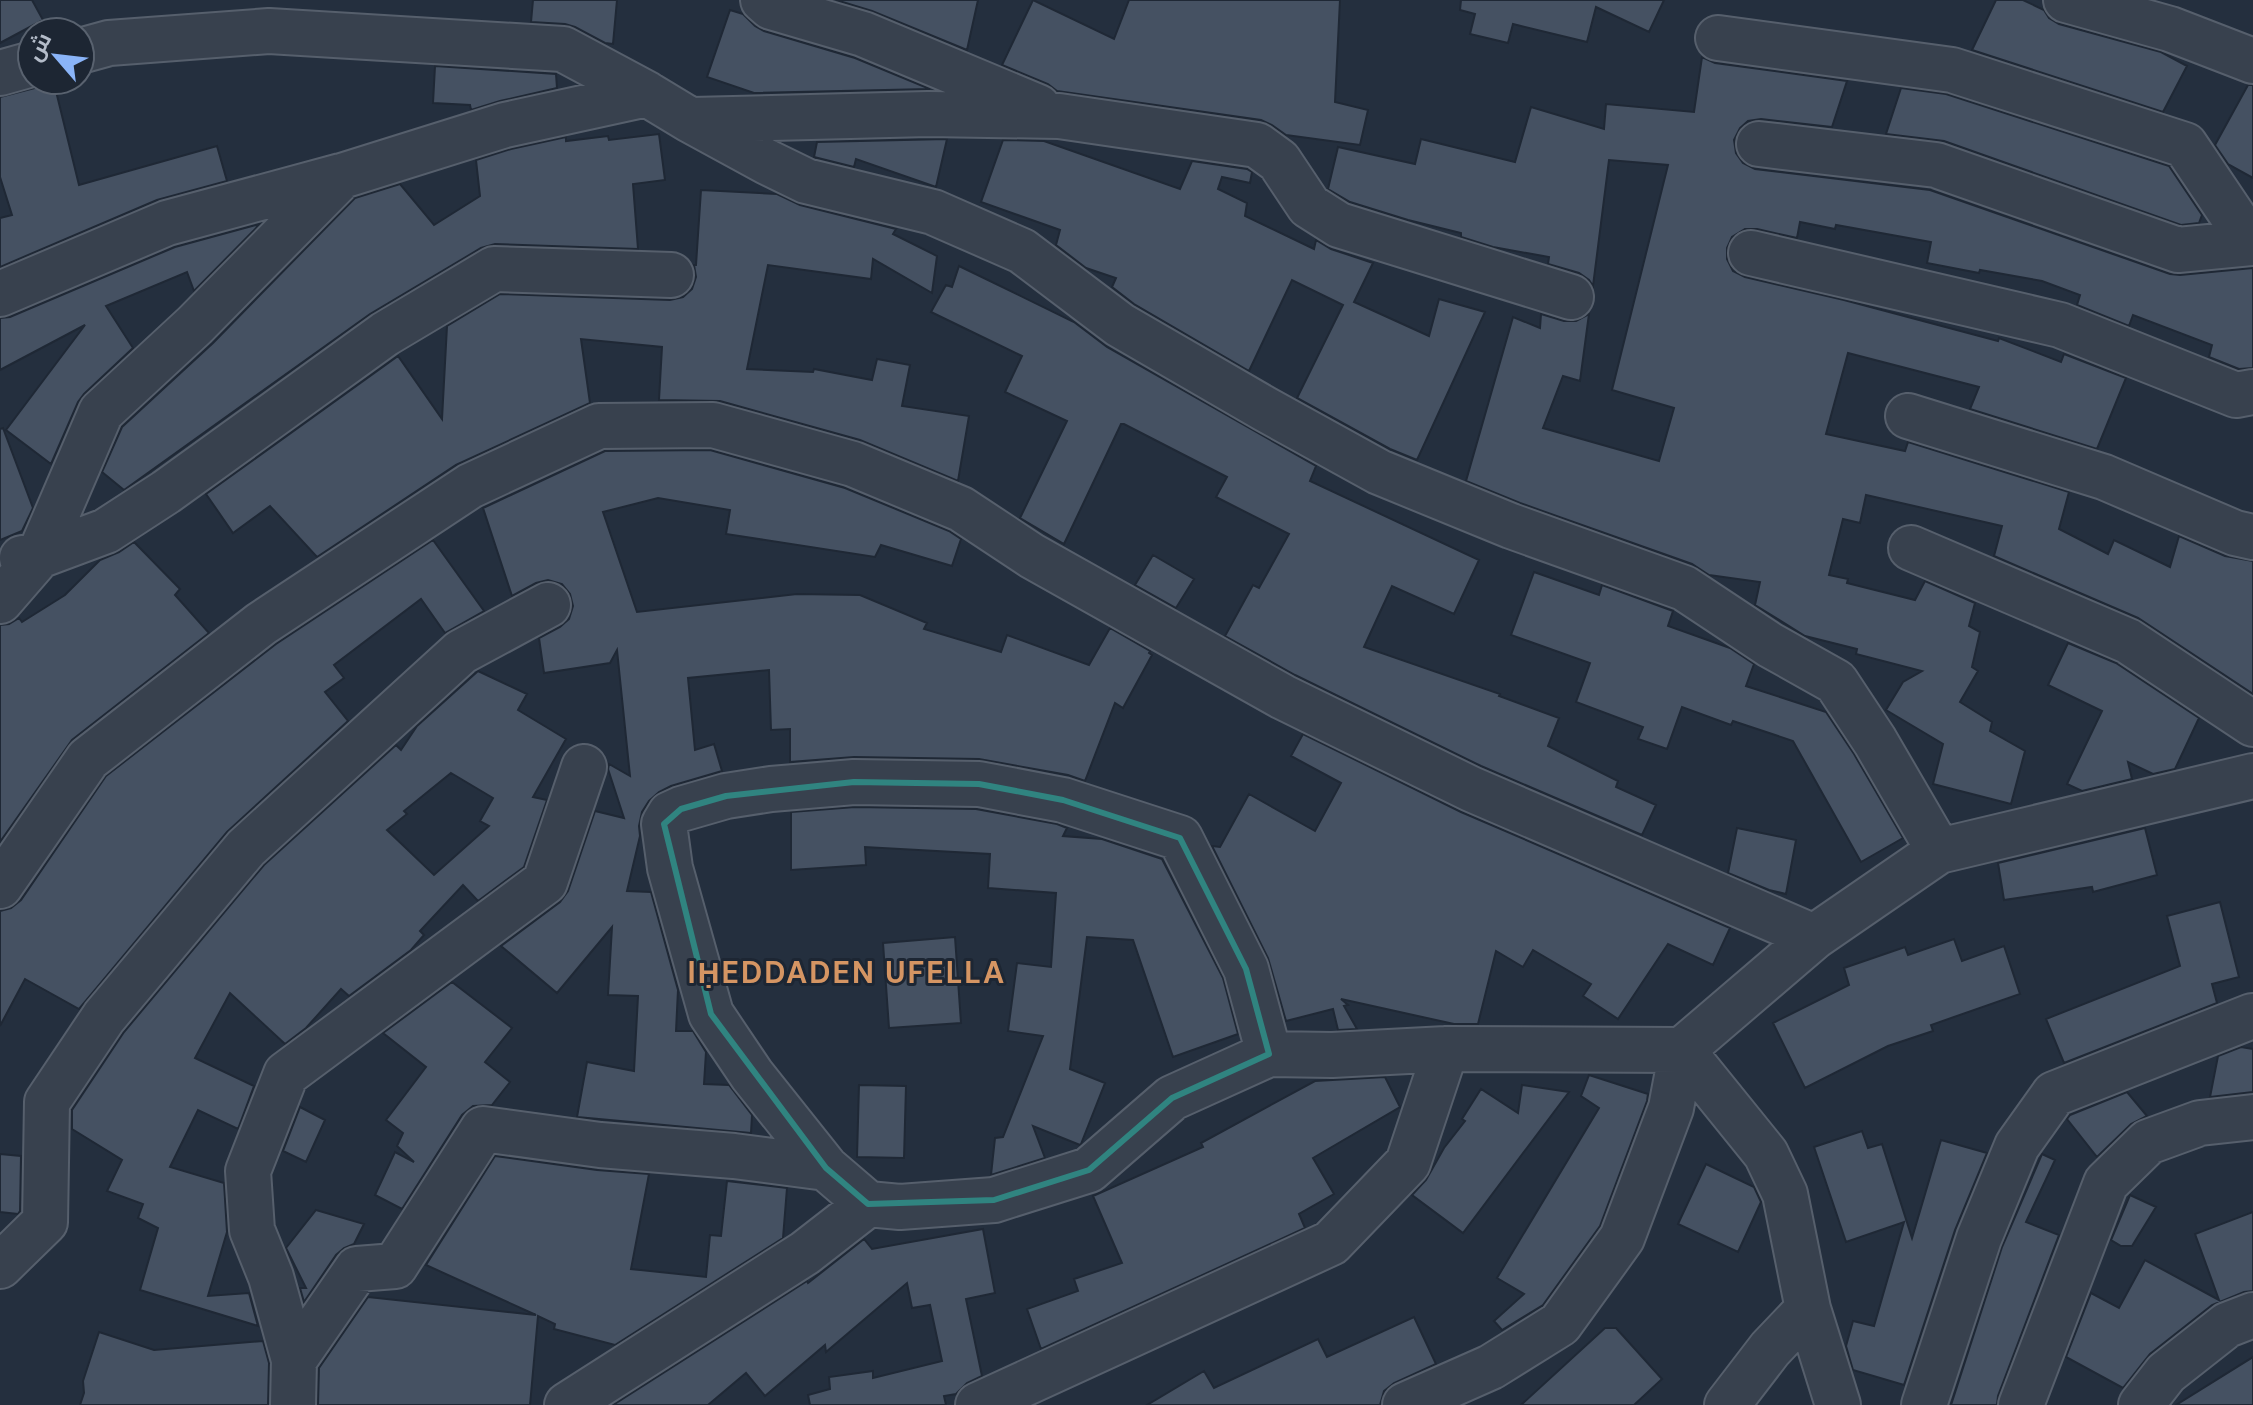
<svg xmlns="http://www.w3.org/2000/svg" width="2253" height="1405" viewBox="0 0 2253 1405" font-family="'DM Sans',Cairo,sans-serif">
	<rect width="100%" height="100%" fill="#242f3e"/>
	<path fill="#455162" stroke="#1f2835" stroke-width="2" fill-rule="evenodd" d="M0,0H32L43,20L0,43Z
		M533,0H617L613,44L605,43L575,27L565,24L531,22Z
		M836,0H978L967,50L872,11Z
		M1033,0L1114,39L1129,0H1340L1335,102L1368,110L1360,145L1286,135L1272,125L1261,120L1057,91L1048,84L1002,65Z
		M1461,0H1664L1649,32L1596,7L1587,42L1513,24L1508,43L1470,34L1475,14L1460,10Z
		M1996,0H2023L2044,10L2049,18L2059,24L2161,52L2187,66L2163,112L1972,50Z
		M730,10L743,14L755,26L764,31L855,58L930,89L754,93L707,77Z
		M1702,57L1715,63L1847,81L1832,127L1761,119L1748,121L1740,128L1734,140L1736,153L1743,163L1755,169L1930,190L2170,274L2180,275L2253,268V368L2239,369L2209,357L2212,345L2133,315L2129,326L2077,305L2080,295L2042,281L1980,270L1979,273L1927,263L1931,242L1836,225L1835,229L1800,222L1797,238L1757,229H1745L1732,237L1727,248V259L1733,271L1745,277L1844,300L1998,341L1999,338L2061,362L2064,354L2126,378L2097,449L1970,409L1979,387L1848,353L1826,434L1905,451L1908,442L2069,492L2059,529L2108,554L2114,540L2170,567L2179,536L2225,556L2253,561V694L2138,618L1994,556L2002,526L1866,495L1860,523L1843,519L1829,575L1848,579L1847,583L1915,600L1925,581L1975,603L1969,626L1980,632L1972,667L1978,671L1960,702L1992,722L1990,731L2025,751L2011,804L1933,784L1943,744L1886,710L1903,682L1922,671L1856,654L1857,649L1805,636L1755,605L1760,582L1709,575L1692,564L1520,503L1466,481L1513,317L1540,328L1541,314L1564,321H1576L1589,314L1580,381L1563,376L1543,428L1659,461L1674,408L1612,390L1668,165L1609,160L1593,286L1589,280L1579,273L1548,264L1549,257L1493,247L1461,237V233L1408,220L1350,202L1328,189L1338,147L1415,164L1421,139L1515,162L1531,107L1604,129L1606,104L1694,112Z
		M435,66L556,74L557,88L500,101L471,110L470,105L433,103Z
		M54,83L79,185L217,146L227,181L157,200L0,267V218L12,215L0,177V97Z
		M2248,85H2253V178L2228,164L2215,145Z
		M1901,88L1946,94L2169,166L2202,215L2199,223L2181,225L1944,141L1886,134Z
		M659,134L665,180L633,184L638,249L495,244L481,248L370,314L124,490L102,472L122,427L213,343L355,198L400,184L434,225L480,196L476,160L511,149L566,137V141L608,136L609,140Z
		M947,139L936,187L856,159L854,167L814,157L817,142Z
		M1003,140L1044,141L1180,189L1192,161L1247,169L1252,172L1250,183L1222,177L1218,189L1247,203L1245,216L1314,249L1316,240L1331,249L1373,263L1354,302L1429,336L1439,299L1485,312L1417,460L1390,449L1297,398L1343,305L1292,280L1249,371L1134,304L1112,287L1116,278L1086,268L1056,245L1060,230L981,202Z
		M701,190L777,194L800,205L896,229L893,234L937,256L932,293L873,259L871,279L768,265L747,369L813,372L814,369L872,380L877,359L910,365L902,406L969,416L958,481L860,440L720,401L659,400L662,347L581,339L590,403L456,465L317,557L270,506L233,533L206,494L398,356L442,419L447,326L500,294L670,300L683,297L692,289L696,277L694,265H696Z
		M260,224L194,291L187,272L106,306L133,348L84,394L78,402L51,464L6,430L85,325L0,370V318L10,317L175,247Z
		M959,266L1074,322L1107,347L1316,466L1310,481L1479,560L1454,614L1392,586L1364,647L1500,694L1499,696L1559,718L1548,746L1618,781L1616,787L1656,805L1642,835L1481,766L1295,675L1225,636L1253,585L1259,588L1289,534L1216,497L1227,477L1124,424H1121L1064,544L1020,518L1067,421L1005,392L1022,356L931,312L946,285L952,287Z
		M3,428L33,508L22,531L0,540V429Z
		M710,450L845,488L949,531L961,539L952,566L881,545L875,557L726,534L730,510L658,498L603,512L637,612L797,594L860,595L927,623L924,629L1001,652L1007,635L1089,665L1110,628L1150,651L1149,653L1152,655L1123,708L1115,703L1085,781L1068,775L979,759L854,757L790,762V729L771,730L769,670L688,678L695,750L714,744L722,771L671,786L659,792L649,801L642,812L639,826L640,836L627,891L651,892L678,990L676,1031H693L706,1052L704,1084L729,1085L752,1115L751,1133L577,1117L587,1062L634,1071L638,996L608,995L612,927L557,993L501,946L560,902L568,891L595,811L624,818L608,769L609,764L630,776L617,650L610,663L544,673L539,638L560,627L569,619L573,606L570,594L562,584L548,580L536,583L512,596L483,508L605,451Z
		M433,540L484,611L445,633L421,599L334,665L344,678L325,692L348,721L227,832L79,1009L25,979L0,1026V911L11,908L21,900L106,776L276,644Z
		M134,542L180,589L175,595L209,633L72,740L0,842V625L9,624L19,618L22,622L65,595L100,560L119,552Z
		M1153,555L1194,579L1176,608L1135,585Z
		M1534,572L1599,595L1602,585L1673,611L1668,626L1730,648L1754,664L1746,686L1826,712L1854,754L1903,838L1861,862L1793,741L1733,721L1731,725L1682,707L1667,749L1638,739L1643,727L1576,702L1590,663L1511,635Z
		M2068,643L2116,663L2199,718L2175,769L2153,774L2128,762L2132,779L2082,791L2067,784L2102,711L2048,685Z
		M478,671L527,694L518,710L566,739L533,797L547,800L524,867L478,901L463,885L420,931L424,935L411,950L349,996L341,989L306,1028L285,1044L230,993L195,1058L254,1086L238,1129L198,1110L170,1167L224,1183L227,1232L208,1296L249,1293L258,1326L140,1290L158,1228L138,1218L143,1204L107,1191L122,1160L72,1129V1110L124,1032L264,865L396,745L401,750L417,726ZM451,773L493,798L480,821L489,826L434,875L387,830L407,814L404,811Z
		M1303,734L1461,812L1730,928L1713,965L1668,944L1618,1019L1583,996L1591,984L1533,950L1523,967L1496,951L1478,1024H1454L1341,999L1348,1005L1344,1006L1357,1029L1338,1030L1333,1009L1286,1021L1268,958L1212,846L1220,847L1249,794L1315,831L1341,783L1291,756Z
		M855,807L976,809L1057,824L1067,828L1063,836L1102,839L1162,859L1223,978L1238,1034L1173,1057L1133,940L1087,937L1070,1069L1105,1083L1081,1144L1080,1145L1033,1126L1045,1158L991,1175L995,1138L1003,1137L1043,1036L1008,1031L1017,963L1051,967L1056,893L988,888L990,854L865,847L866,865L791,870V812Z
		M1737,828L1796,840L1786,894L1769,890L1728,873Z
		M2145,828L2157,875L2093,892L2092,887L2004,900L1998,863Z
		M2220,902L2239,977L2212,984L2217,1003L2064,1063L2046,1019L2180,966L2167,916Z
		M955,937L961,1023L889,1028L883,943Z
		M1954,939L1962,961L2004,946L2020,994L1931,1025L1933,1031L1888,1046L1805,1088L1773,1023L1849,985L1844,968L1905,947L1908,955Z
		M452,982L512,1028L485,1062L510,1082L492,1105L473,1106L462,1115L402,1209L375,1195L395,1152L414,1162L397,1146L403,1133L386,1120L426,1067L383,1033Z
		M2241,1047L2253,1049V1092L2210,1097L2218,1056Z
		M1589,1075L1648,1094L1647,1101L1600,1226L1543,1305L1502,1330L1494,1321L1524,1294L1497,1278L1599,1108L1581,1096Z
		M1385,1077L1400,1107L1313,1158L1334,1194L1299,1214L1305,1228L1041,1349L1027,1309L1078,1291L1074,1279L1122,1263L1093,1196L1203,1147L1201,1143L1315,1081Z
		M859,1085L906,1086L904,1158L857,1157Z
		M1522,1085L1569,1092L1463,1233L1412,1195L1426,1180L1444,1148L1465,1121L1462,1119L1481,1089L1518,1113Z
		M2127,1092L2147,1116L2131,1124L2097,1157L2067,1119L2070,1115Z
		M300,1107L325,1120L306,1162L283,1151Z
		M1862,1131L1868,1148L1882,1144L1912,1238L1941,1140L1987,1153L1955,1230L1904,1385L1853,1370L1846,1346L1853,1321L1874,1326L1904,1222L1846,1242L1814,1147Z
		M0,1154L21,1156L20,1211L18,1214L0,1212Z
		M2042,1154L2055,1160L2026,1222L2059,1235L1998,1396L1997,1405H1951L2002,1247Z
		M495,1156L597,1170L649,1174L631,1269L706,1277L710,1235L721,1236L727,1181L787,1188L783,1238L615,1345L554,1329L555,1324L538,1316L530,1405H318L319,1368L368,1297L536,1315L426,1265Z
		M1706,1164L1754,1187L1761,1202L1738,1252L1678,1224Z
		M2130,1195L2156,1207L2132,1246H2121L2111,1240Z
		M316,1210L364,1224L354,1244L344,1248L336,1255L304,1302L300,1288H306L286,1248Z
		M2253,1212V1291L2244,1292L2212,1305L2150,1354L2123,1388L2066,1357L2091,1293L2119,1308L2145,1260L2219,1300L2195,1234Z
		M983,1229L995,1293L966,1299L982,1376L967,1383L956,1394L944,1396L946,1405H810L808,1395L830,1389L829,1377L873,1371V1378L942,1361L930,1305L912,1308L907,1283L826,1352L825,1345L765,1396L746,1373L708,1405H613L807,1281L808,1283L864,1239L872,1249Z
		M1414,1317L1436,1364L1394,1383L1384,1391L1380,1405H1147L1204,1371L1214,1388L1318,1339L1327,1357Z
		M1605,1328H1616L1662,1379L1634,1405H1521Z
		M99,1332L154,1350L263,1341L269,1363L268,1405H80L84,1393L83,1381Z
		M2253,1357V1405H2176Z"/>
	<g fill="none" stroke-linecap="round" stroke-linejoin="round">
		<defs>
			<path id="minor" d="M763,0L771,7L863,34L1038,107
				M2066,0L2170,29L2253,61
				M1718,38L1952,70L2185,145L2251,243H2253
				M80,51L109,43L269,31L563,49L647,94L690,120L767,162L806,181L933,212L1022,251L1120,325L1265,409L1379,472L1511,526L1684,588L1770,645L1836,682L1875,741L1939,851
				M0,73L32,64
				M692,120L928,114L1059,116L1257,145L1279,161L1309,206L1339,225L1571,297
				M1759,144L1936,165L2178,250L2251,243
				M1751,253L2060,325L2236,395L2253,392
				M0,294L167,223L341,176
				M1908,416L2104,477L2235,533L2253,537
				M1911,548L2128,641L2253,724
				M22,558L39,556L106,531L166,492L385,334L494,269L671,275
				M0,601L39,556L101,412L195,325L342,176L505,125L647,94
				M584,767L545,882L286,1074L248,1171L252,1230L271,1277L294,1360L357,1269L395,1266L483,1129L600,1145L734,1156L826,1168
				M0,886L88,759L261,624L470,486L599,426L713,425L853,464L961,509L1032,556L1283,697L1471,789L1814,937
				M1269,1054L1172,1098L1089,1170L994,1200L900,1207L868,1204L826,1168L752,1075L711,1014L670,868L664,824L670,814L681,809L726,796L771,789L854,782L979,784L1063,800L1180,838L1246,969L1269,1054L1332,1055L1446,1049L1682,1050L1766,1154L1785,1194L1808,1309L1838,1405
				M0,1266L45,1222L47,1102L104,1017L246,848L461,652L548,605
				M293,1405L294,1360
				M567,1405L805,1253L868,1204
				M978,1405L1331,1243L1408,1163L1446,1049
				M1405,1405L1491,1367L1560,1324L1622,1238L1671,1108L1682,1050L1814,937L1939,851L2253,776
				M1727,1405L1770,1349L1808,1309
				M1924,1405L1979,1238L2017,1146L2054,1094L2252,1016
				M2021,1405L2106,1183L2148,1142L2200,1123L2253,1117
				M2141,1405L2166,1373L2227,1325L2253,1315"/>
		</defs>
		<use href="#minor" stroke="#565f6c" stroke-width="48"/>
		<use href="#minor" stroke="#38414e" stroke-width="44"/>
	</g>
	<path fill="none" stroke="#308480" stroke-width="6" stroke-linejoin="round" d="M854,782L979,784L1063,800L1180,838L1246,969L1269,1054L1172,1098L1089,1170L994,1200L868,1204L826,1168L711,1014L664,824L681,809L726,796Z"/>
	<g text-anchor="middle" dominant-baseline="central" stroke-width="6" stroke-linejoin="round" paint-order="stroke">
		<g font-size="30" font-weight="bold" letter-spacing="2" fill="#d59563" stroke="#1d2633">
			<text x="847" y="972">IḤEDDADEN UFELLA</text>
		</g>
	</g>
	<g transform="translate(56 56) rotate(298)"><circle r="38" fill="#1d2633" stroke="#59626f" stroke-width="2"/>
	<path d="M0-6L14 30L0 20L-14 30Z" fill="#8ab4f8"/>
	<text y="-12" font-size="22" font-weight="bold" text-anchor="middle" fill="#b4bcc9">ش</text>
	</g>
</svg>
